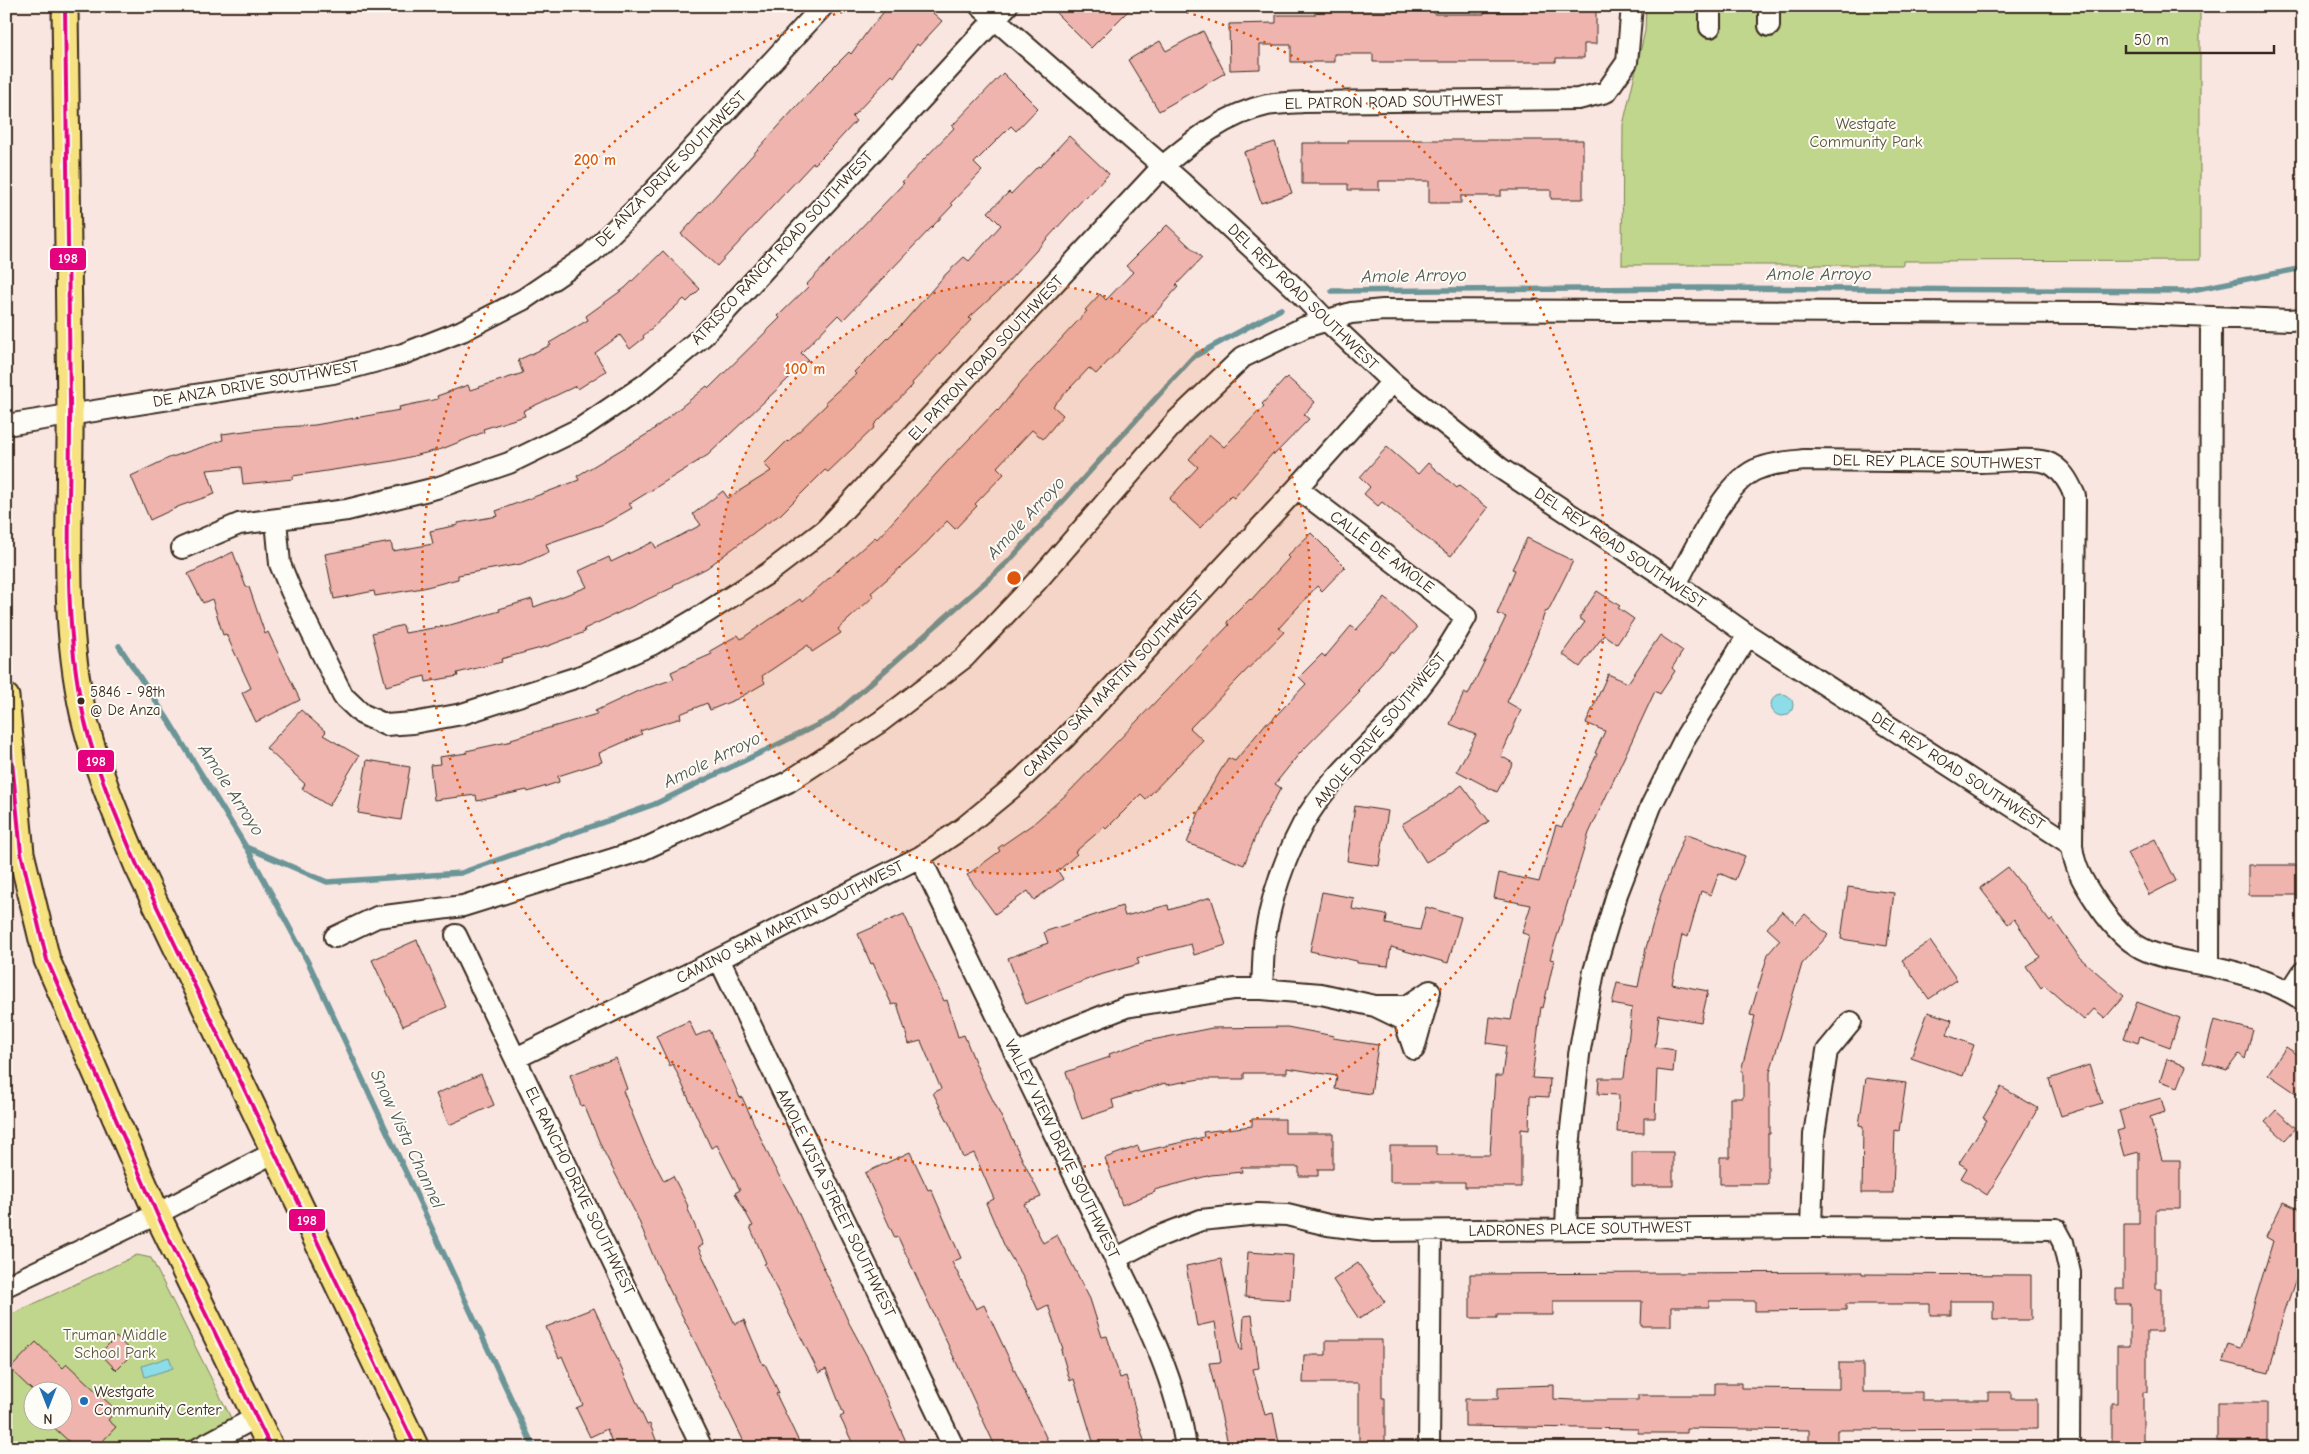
<svg xmlns="http://www.w3.org/2000/svg" width="2309" height="1454" viewBox="0 0 2309 1454" font-family="'Comic Neue',sans-serif">
	<rect width="100%" height="100%" fill="#f9e6e1"/>
	<filter id="ink" filterUnits="userSpaceOnUse"><feTurbulence type="fractalNoise" baseFrequency=".02" numOctaves="2"/><feDisplacementMap in="SourceGraphic" scale="10" xChannelSelector="R" yChannelSelector="G"/><feConvolveMatrix kernelMatrix="1 2 1 2 8 2 1 2 1" color-interpolation-filters="sRGB"/></filter>
	<g filter="url(#ink)">
		<path fill="#bfd68c" stroke="#7d8055" fill-rule="evenodd" d="M1646,6H2200V260L1903,261V265H1622L1623,125L1645,31Z
			M137,1255L151,1258L246,1448H6V1317ZM32,1392H62V1422H32Z"/>
		<path fill="#8cdde7" stroke="#6c9597" d="M1771 705a11 11 0 1 1 22 0a11 11 0 1 1-22 0Z
			M169,1357L173,1368L145,1377L142,1366Z"/>
		<g fill="none" stroke-linecap="round" stroke-linejoin="round">
			<path stroke="#6c9597" stroke-width="5.5" d="M1332,291L1701,288L2187,291L2303,268
				M119,646L167,718L246,847L327,882L461,873L655,804L830,719L1008,562L1193,357L1281,309
				M247,848L310,966L534,1448"/>
		</g>
		<path fill="#efb4ae" stroke="#3b2a1e" d="M889,6H925L942,21L919,46L917,44L894,77L892,75L852,117L856,121L834,145L815,164L813,163L717,266L681,234L816,85L849,52L851,54L870,28Z
			M1049,6H1133L1091,48Z
			M1401,6H1434V14H1484V12H1524V8L1596,6V44H1584V58H1556V62H1373V54H1334V62H1291V45H1260V69L1230,70L1229,24L1276,23V15H1315V10L1401,11Z
			M1203,31L1225,73L1159,111L1128,60L1160,41L1166,51Z
			M1003,73L1038,108L1016,131L1011,126L974,163L982,171L951,203L953,205L843,320L838,315L801,353L808,360L708,455L629,504L632,508L604,524L546,544L549,552L521,564L458,575V579L423,588L375,596L374,591L334,599L325,554L391,542L393,551L433,544L430,531L458,525V523L498,516L496,511L579,480L577,476L649,433L707,386L709,388L780,318L778,316L808,287L806,285L904,183L902,182L954,128L952,126Z
			M1069,136L1109,174L1086,198L1085,197L1005,285L969,318L971,320L912,383L913,385L874,425L875,427L828,472L825,470L781,514L764,525L707,568L673,585L674,587L584,629L585,632L548,646L501,659L502,662L457,673L458,676L426,682L425,676L386,686L372,633L403,625L405,633L450,625L500,611L499,609L532,599L534,607L587,587L579,571L609,557L611,562L653,542L656,548L701,525L693,514L723,491L728,498L771,471L764,464L787,441L788,442L827,404L825,402L856,374L854,372L903,323L946,274L964,257L969,261L1001,225L988,212L1009,192L1011,194L1038,166L1040,167Z
			M1348,140H1583V199H1551V190H1501V196H1461V203H1429V181H1379V190H1348V184H1302V143H1348Z
			M1275,142L1292,193L1261,203L1244,152Z
			M1167,225L1202,258L1176,285L1178,287L1156,312L1096,374L1089,368L1053,406L1063,415L1043,439L1032,430L997,467L1004,474L975,504L977,506L955,529L947,521L916,554L871,593L874,596L838,629L841,633L812,652L808,645L762,676L765,683L737,699L710,710L707,703L680,714L681,718L640,731L642,734L599,753L602,762L558,776L559,782L528,792L527,790L477,801L476,795L434,800L430,765L440,764L439,757L467,753L466,751L512,741L511,739L597,714L595,711L638,691L674,679L671,672L712,654L710,651L738,635L741,639L800,599L802,602L875,537L877,539L946,463L997,410L998,411L1022,381L1087,311L1085,310L1100,294L1106,300L1133,272L1126,266Z
			M663,251L700,289L687,302L684,299L643,336L644,338L630,349L620,335L595,353L606,371L578,389L576,386L523,411L525,416L483,429L484,432L442,449L393,461L293,476V479L243,484L241,467L207,470L215,494L180,506L150,520L131,476L169,458L223,440L222,434L268,428L315,425L400,410L399,407L438,399L437,396L468,385L470,390L523,373L518,360L551,345L549,343L588,320L586,316L625,288Z
			M1287,377L1315,402L1304,415L1309,419L1274,455L1273,453L1234,498L1231,496L1200,528L1169,499L1198,467L1189,459L1210,435L1224,447L1264,406L1262,404Z
			M1387,447L1418,474L1428,463L1457,488L1459,486L1488,508L1451,556L1413,528L1382,502L1378,506L1364,494L1370,487L1360,477Z
			M1311,533L1345,567L1322,591L1317,586L1279,628L1284,632L1190,728L1203,740L1146,799L1141,794L1106,829L1104,827L1075,852L1077,854L1058,871L1063,879L1034,900L1028,891L995,914L967,875L1000,851L998,848L1033,824L1069,792L1229,625L1227,622L1250,599L1251,600L1289,558L1287,556Z
			M1527,538L1573,561L1548,611L1545,612L1536,638L1507,702L1521,710L1501,756L1513,763L1497,792L1457,771L1476,735L1450,724L1464,693L1468,695L1506,617L1497,614L1515,570L1512,569Z
			M233,552L246,587H249L265,634L268,632L300,700L256,722L242,693L251,688L226,634L223,635L212,599L203,603L188,574Z
			M1597,591L1620,606L1618,608L1634,619L1617,644L1604,635L1580,667L1562,654L1585,622L1579,618Z
			M1385,598L1417,628L1394,653L1392,651L1358,690L1360,692L1299,754L1275,784L1281,788L1260,825L1244,865L1187,843L1205,797L1228,758L1235,761L1267,722L1269,723L1306,684L1299,677L1322,654L1325,657L1351,626L1356,630Z
			M1660,635L1683,651L1672,668L1675,671L1660,694L1655,691L1589,833L1550,959L1554,960L1543,1008L1541,1007L1532,1078L1550,1079L1549,1097L1530,1096L1529,1130L1521,1129V1187H1465V1182H1390V1146H1436V1155H1490L1495,1076H1502L1506,1046L1487,1043L1490,1017L1511,1020L1529,935L1522,933L1531,905L1494,898L1499,873L1539,882L1556,825L1562,827L1597,754L1595,753L1605,731L1586,723L1608,674L1628,683Z
			M301,710L326,732L323,735L359,756L329,806L302,789L305,784L266,748Z
			M367,760L410,767L401,820L358,813Z
			M1462,785L1489,821L1459,843L1426,862L1402,824L1439,802Z
			M1355,806L1388,811L1379,866L1347,861Z
			M1685,834L1745,856L1735,880L1719,873L1711,895L1701,891L1688,937L1682,935L1672,984L1708,991L1701,1022L1659,1015L1655,1047L1675,1050L1673,1072L1657,1070L1655,1118H1644V1133L1617,1132L1619,1095L1598,1094L1599,1078H1624L1632,1008L1612,1004L1617,983L1638,987L1646,948L1661,895Z
			M2155,839L2176,881L2149,895L2127,853Z
			M2249,865H2300V895H2249Z
			M2008,867L2050,922L2053,919L2080,958L2124,996L2105,1018L2094,1009L2084,1020L2044,985L2041,988L2026,966L2040,957L2014,919L2008,924L1980,888Z
			M1848,887L1894,893L1887,946L1841,939Z
			M1322,892L1354,898L1352,909L1387,915L1386,924L1420,930L1426,907L1461,917L1448,963L1391,947L1388,966L1357,963V961L1310,951Z
			M1211,897L1226,945L1194,955L1191,944L1137,958L1139,964L1096,976L1026,1004L1008,958L1048,943L1044,932L1122,906L1125,916L1168,905L1169,910Z
			M1782,911L1796,924L1805,914L1828,935L1802,964L1770,1072V1134H1768V1184H1720V1157H1730V1098H1743V1071H1741L1755,1016L1750,1015L1768,954L1780,940L1767,928Z
			M904,914L944,1001L947,1000L958,1037L964,1035L980,1074L1041,1197L1024,1204L1043,1243L1057,1235L1090,1299L1102,1337L1107,1336L1120,1378L1126,1376L1146,1448H1095L1074,1379L1070,1381L1061,1350L1063,1349L1048,1305L1038,1310L1024,1279L1005,1247L986,1203L994,1199L974,1153L963,1158L951,1127L933,1093L941,1089L921,1041L909,1044L897,1003L892,1005L873,963L871,964L858,934Z
			M417,940L447,1007L403,1026L372,960Z
			M1930,941L1957,980L1929,999L1902,960Z
			M2137,1002L2180,1018L2170,1047L2140,1036L2138,1043L2124,1038Z
			M1928,1012L1952,1020L1947,1035L1974,1045L1963,1076L1911,1058Z
			M2214,1020L2253,1030L2245,1059L2239,1054L2227,1070L2203,1063Z
			M689,1021L696,1036L710,1030L740,1098L742,1097L773,1165L792,1199L849,1323L869,1360L909,1448H855L840,1417L844,1415L826,1369L819,1373L764,1264L766,1263L750,1227L753,1226L735,1193L740,1190L717,1145L711,1148L673,1064L670,1066L656,1036Z
			M1287,1027L1334,1036L1333,1038L1378,1045L1371,1094L1335,1089L1337,1076L1287,1068V1073H1244V1079H1200L1166,1085L1165,1083L1112,1100L1114,1108L1082,1119L1066,1072L1110,1057L1109,1054L1147,1041L1212,1028Z
			M2286,1047L2303,1058V1098L2268,1074Z
			M616,1058L627,1089L623,1091L645,1145L664,1181L673,1176L688,1206L687,1207L703,1245L698,1247L735,1324L744,1320L763,1365L765,1364L779,1393L776,1394L802,1448H747L655,1260L636,1214L602,1148L584,1105L581,1106L570,1075Z
			M2167,1059L2186,1066L2178,1087L2160,1081Z
			M2089,1065L2102,1103L2061,1116L2049,1079Z
			M481,1074L494,1105L449,1125L436,1094Z
			M1866,1078L1906,1083L1899,1131L1895,1130L1893,1193H1862L1863,1126L1859,1125Z
			M2001,1087L2038,1108L2012,1155L1987,1195L1961,1178L1967,1168L1959,1163L1987,1120L1983,1118Z
			M2161,1098L2165,1112L2150,1117L2162,1160H2180V1209H2156V1289H2161V1332H2147V1392H2143V1448H2112V1403H2117V1346H2130V1304H2116V1289H2124V1224H2139V1152L2124,1156L2117,1131L2124,1129L2119,1110Z
			M2276,1110L2296,1128L2285,1140L2265,1122Z
			M1252,1119H1285V1133H1333V1169H1318V1176H1299V1167H1241L1242,1172L1211,1175L1154,1190L1155,1192L1122,1205L1105,1158L1138,1146L1140,1152L1204,1137L1203,1132L1252,1126Z
			M910,1152L928,1190L931,1189L961,1258L952,1262L976,1309L984,1305L1051,1448H996L898,1237L895,1238L865,1173Z
			M1632,1152H1673V1186H1632Z
			M2283,1202L2303,1211V1258L2282,1319L2269,1373L2223,1362L2228,1344L2241,1348L2273,1241L2266,1237Z
			M1248,1252L1293,1255L1290,1300L1245,1297Z
			M1221,1259L1240,1350H1242L1244,1316L1252,1315L1259,1368L1253,1369L1265,1415L1273,1413L1280,1448H1229L1209,1363L1221,1362L1215,1322L1197,1326L1186,1266Z
			M1358,1263L1385,1302L1359,1319L1333,1280Z
			M1862,1272V1274L2031,1275V1320H1993V1301H1951V1315H1930V1304H1846V1310L1755,1311V1301H1709V1307H1671V1326H1641L1642,1301H1553V1315H1497V1318H1470V1274Z
			M594,1308L647,1425L650,1424L659,1448H614L607,1429L590,1437L576,1408L583,1405L562,1356L559,1358L546,1327Z
			M116,1337L133,1353L116,1370L100,1353Z
			M1326,1340H1382V1398H1385V1444H1359V1383H1303L1304,1355H1326Z
			M36,1342L63,1368L67,1364L116,1410L108,1420L116,1427L96,1448H76L48,1422H62V1392H34L10,1369Z
			M1839,1363H1863V1392H1922V1400H1988V1392H2011V1399H2037V1429L1837,1430V1446H1809V1430L1686,1428V1433H1638V1429L1465,1426V1399H1498V1387L1554,1385V1399L1572,1400H1638V1395H1715V1383H1741V1388L1839,1389Z
			M2217,1403H2267V1441H2217Z"/>
		<g fill="none" stroke-linecap="round" stroke-linejoin="round">
			<defs>
				<path id="minor" d="M980,6L1181,182L1294,287L1323,317L1392,382L1500,468L1676,584L1748,635L2072,845C2074,867 2083,882 2095,900C2106,917 2119,934 2136,945C2155,958 2188,961 2210,966C2241,973 2276,982 2303,1000
					M1710,6V27
					M1769,26V6
					M6,425L333,373L403,354L462,331L524,299L590,254L649,196L823,6
					M276,520L280,564L291,591L343,696L362,714L386,725L413,723L462,714L581,676L653,644L704,614L767,574L826,529L1163,166C1194,140 1226,114 1267,105C1279,103 1291,103 1303,102L1578,99L1606,92L1627,62L1632,6
					M182,548L239,524L347,510L436,488L509,463L581,428L646,384L703,336L1007,6
					M1676,584C1694,552 1722,486 1755,470C1771,463 1788,462 1805,460C1863,461 1922,461 1981,462C2002,462 2026,457 2046,462C2061,467 2069,482 2075,496L2072,845
					M920,857C979,979 1039,1101 1098,1224C1132,1295 1175,1368 1186,1448
					M456,935L702,1448
					M335,937L377,917L463,906L642,850L788,782L880,722L964,658L1038,580L1177,420L1243,357L1305,327L1351,313L1383,310L2109,313L2289,320L2303,319
					M719,959L954,1448
					M2209,966L2211,317
					M1262,989C1263,971 1263,953 1265,936C1271,898 1285,858 1303,824C1322,789 1353,760 1381,732C1415,697 1443,659 1466,617L1297,488
					M2290,992L2303,972
					M1017,1055L1062,1032L1126,1007L1234,989H1262L1321,994L1375,1006H1407L1430,991L1414,1049L1404,1020L1375,1006
					M516,1058L719,959L920,857L963,828L1013,787L1065,738L1297,488L1392,382
					M1811,1227L1814,1135L1827,1051L1851,1022
					M1566,1229L1569,1147L1579,1055L1594,971L1617,894L1651,806L1686,736L1748,635
					M1115,1259L1155,1238L1201,1220L1258,1214L1287,1215L1328,1225L1374,1231L1811,1227L2056,1229L2063,1242L2070,1273L2069,1448
					M6,1286L157,1214L275,1152
					M199,1448L255,1418
					M1429,1448L1431,1231"/>
				<path id="major" d="M65,6C67,142 68,277 70,412C71,512 61,614 83,713C95,765 116,815 137,865L416,1448
					M6,697L21,853L47,960L157,1214L271,1448"/>
			</defs>
			<use href="#minor" stroke="#3b2a1e" stroke-width="24"/>
			<use href="#major" stroke="#3b2a1e" stroke-width="29"/>
			<use href="#minor" stroke="#fdfcf7" stroke-width="20"/>
			<use href="#major" stroke="#f7e281" stroke-width="25"/>
			<defs>
				<path id="bus-1" d="M65,6C67,137 68,268 70,399C71,504 61,610 83,713C94,765 116,816 137,865L416,1448
					M6,700L21,853L47,960L157,1214L271,1448"/>
			</defs>
			<use href="#bus-1" stroke="#fdfcf7" stroke-width="8"/>
			<use href="#bus-1" stroke="#e5007d" stroke-width="4"/>
		</g>
	</g>
	<circle cx="1014" cy="578" r="296" fill="#df570d" fill-opacity=".12"/>
	<g fill="none" stroke="#df570d" stroke-width="2.5" stroke-dasharray="2.5 5">
		<circle cx="1014" cy="578" r="296"/>
		<path d="M1172 8A592 592 0 1 1 856 8"/>
	</g>
	<circle fill="#3b2a1e" stroke="#fdfcf7" stroke-width="2" cx="81" cy="701" r="4.5"/>
	<circle fill="#1f6fb2" stroke="#fdfcf7" stroke-width="2" cx="84" cy="1401" r="5"/>
	<g text-anchor="middle" dominant-baseline="central" stroke-width="4" stroke-linejoin="round" paint-order="stroke">
		<g font-size="15" fill="#3b2a1e" stroke="#fdfcf7" text-anchor="start">
			<text x="90" y="692">5846 - 98th<tspan x="90" dy="18">@ De Anza</tspan></text>
		</g>
		<g font-size="16" fill="#3b2a1e" stroke="#fdfcf7">
			<text transform="translate(1394 102) rotate(-1)">EL PATRON ROAD SOUTHWEST</text>
			<text transform="translate(671 169) rotate(-46)">DE ANZA DRIVE SOUTHWEST</text>
			<text transform="translate(782 248) rotate(-47)">ATRISCO RANCH ROAD SOUTHWEST</text>
			<text transform="translate(1303 297) rotate(44)">DEL REY ROAD SOUTHWEST</text>
			<text transform="translate(986 358) rotate(-47)">EL PATRON ROAD SOUTHWEST</text>
			<text transform="translate(256 384) rotate(-10)">DE ANZA DRIVE SOUTHWEST</text>
			<text transform="translate(1937 462) rotate(1)">DEL REY PLACE SOUTHWEST</text>
			<text transform="translate(1620 548) rotate(34)">DEL REY ROAD SOUTHWEST</text>
			<text transform="translate(1382 552) rotate(37)">CALLE DE AMOLE</text>
			<text transform="translate(1113 684) rotate(-46)">CAMINO SAN MARTIN SOUTHWEST</text>
			<text transform="translate(1380 730) rotate(-50)">AMOLE DRIVE SOUTHWEST</text>
			<text transform="translate(1958 771) rotate(33)">DEL REY ROAD SOUTHWEST</text>
			<text transform="translate(790 922) rotate(-27)">CAMINO SAN MARTIN SOUTHWEST</text>
			<text transform="translate(1062 1149) rotate(64)">VALLEY VIEW DRIVE SOUTHWEST</text>
			<text transform="translate(580 1191) rotate(64)">EL RANCHO DRIVE SOUTHWEST</text>
			<text transform="translate(836 1203) rotate(64)">AMOLE VISTA STREET SOUTHWEST</text>
			<text transform="translate(1580 1229) rotate(-1)">LADRONES PLACE SOUTHWEST</text>
		</g>
		<g font-size="16" fill="#5c553a" stroke="#fdfcf7">
			<text x="1866" y="124">Westgate<tspan x="1866" dy="18">Community Park</tspan></text>
			<text x="115" y="1335">Truman Middle<tspan x="115" dy="18">School Park</tspan></text>
		</g>
		<g font-size="16" fill="#3b2a1e" stroke="#fdfcf7" text-anchor="start">
			<text x="94" y="1392">Westgate<tspan x="94" dy="18">Community Center</tspan></text>
		</g>
		<g font-size="18" font-style="italic" fill="#4f5750" stroke="#fdfcf7">
			<text x="1819" y="274">Amole Arroyo</text>
			<text transform="translate(1414 276) rotate(-1)">Amole Arroyo</text>
			<text transform="translate(1026 518) rotate(-47)">Amole Arroyo</text>
			<text transform="translate(712 760) rotate(-26)">Amole Arroyo</text>
			<text transform="translate(231 790) rotate(57)">Amole Arroyo</text>
			<text transform="translate(407 1139) rotate(65)">Snow Vista Channel</text>
		</g>
	</g>
	<circle cx="1014" cy="578" r="8" fill="#df570d" stroke="#fdfcf7" stroke-width="2.5"/>
	<g font-size="15" text-anchor="middle" font-weight="bold" fill="#df570d" stroke="#fdfcf7" stroke-width="4" stroke-linejoin="round" paint-order="stroke">
		<text x="595" y="165">200 m</text>
		<text x="805" y="374">100 m</text>
	</g>
	<g stroke="#fdfcf7" stroke-width="2">
		<rect x="49" y="247" width="38" height="24" rx="5" fill="#e5007d"/>
		<rect x="77" y="749" width="38" height="24" rx="5" fill="#e5007d"/>
		<rect x="288" y="1208" width="38" height="24" rx="5" fill="#e5007d"/>
	</g>
	<g font-size="14" text-anchor="middle" font-weight="bold" fill="#fff">
		<text x="68" y="263">198</text>
		<text x="96" y="766">198</text>
		<text x="307" y="1225">198</text>
	</g>
	<rect width="2309" height="1454" fill="none" stroke="#fdfcf7" stroke-width="25"/>
	<rect x="12" y="12" width="2284" height="1429" fill="none" stroke="#3b2a1e" stroke-width="2" filter="url(#ink)"/>
	<g transform="translate(48 1406) rotate(180)"><circle r="24" fill="#fdfcf7" stroke="#afa8a0"/>
	<path d="M0-4L9 19L0 12L-9 19Z" fill="#1f6fb2"/>
	<text y="-8" font-size="14" font-weight="bold" text-anchor="middle" fill="#3b2a1e">N</text>
	</g>
	<path d="M2126 45v8h148v-8" fill="none" stroke="#3b2a1e" stroke-width="2.5"/>
	<text x="2134" y="45" font-size="15" fill="#3b2a1e" stroke="#fdfcf7" stroke-width="4" paint-order="stroke">50 m</text>
</svg>
